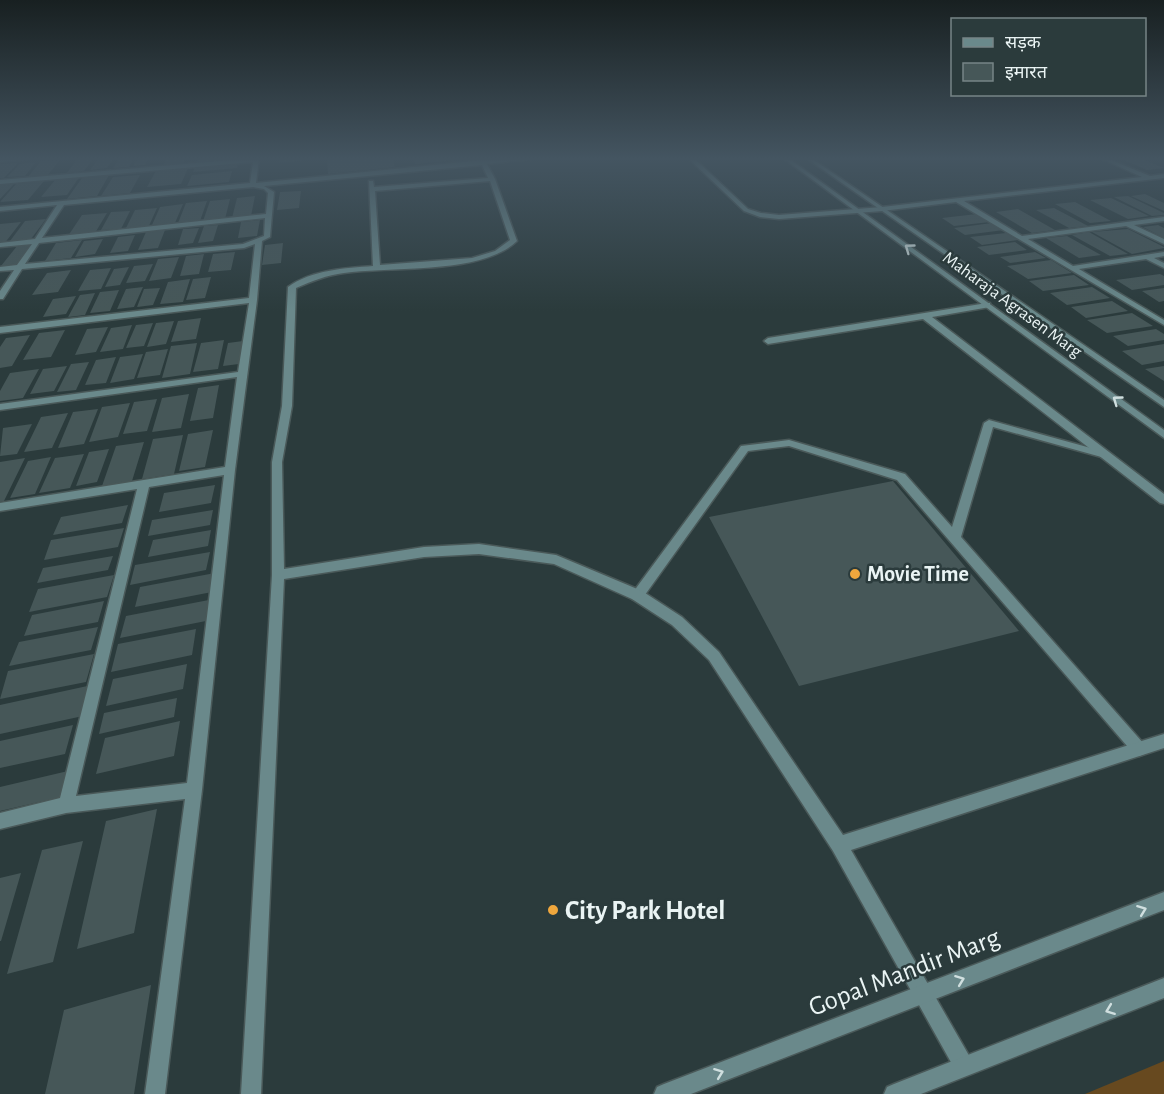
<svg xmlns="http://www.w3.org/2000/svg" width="1164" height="1094" viewBox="0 0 1164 1094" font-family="'Alegreya Sans','Noto Sans Devanagari',sans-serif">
	<rect width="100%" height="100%" fill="#2b3b3c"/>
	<path fill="#67491f" d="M1164,1061V1094H1085Z"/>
	<path fill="#465758" d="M78,158H94L84,171L67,173Z
		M99,158H114L107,168L90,170Z
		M120,158H134L129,167L113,168Z
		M138,158H149L145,165L133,166Z
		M167,158H186L183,164L163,165Z
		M199,158H233V160L196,163Z
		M280,158H316V159L279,163Z
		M343,158H392L395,167L328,174L327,159Z
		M413,158H466V159L415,164Z
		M1119,158H1140L1164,168L1147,170Z
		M60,160L47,176L27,178L41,161Z
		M36,162L25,176L7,177L20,164Z
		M18,163L4,178H0V164Z
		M238,163L237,168L193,172L195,167Z
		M189,166L181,184L147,187L157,169Z
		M232,171L229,182L187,186L192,175Z
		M109,175L97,196L67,199L82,178Z
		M140,175L130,193L101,196L113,177Z
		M80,176L67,195L41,197L56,179Z
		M44,181L28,200L0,202L16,184Z
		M15,183L0,199V184Z
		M301,191L299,208L277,210L280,192Z
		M1145,194L1164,203V211L1131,196Z
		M255,196L251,216L232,218L237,198Z
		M1128,196L1164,213V215L1152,216L1114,197Z
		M1111,198L1149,216L1128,219L1090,200Z
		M230,199L225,219L203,221L210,201Z
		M207,201L200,221L178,223L186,203Z
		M1075,202L1111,221L1090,223L1055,204Z
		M183,204L175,223L152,225L160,207Z
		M157,208L148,228L125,230L135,210Z
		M1054,208L1088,226L1069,228L1036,210Z
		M1018,209L1055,230L1032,233L996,212Z
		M130,211L121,229L101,230L111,212Z
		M107,213L95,233L68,236L82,215Z
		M977,214L990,222L954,226L942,218Z
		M46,219L31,239L10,241L25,221Z
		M260,220L257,236L238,238L241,222Z
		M21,222L4,244L0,245V224Z
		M992,223L1004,230L965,235L954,228Z
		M218,225L213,241L198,243L204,226Z
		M1158,225L1164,228V238L1143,227Z
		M199,228L193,243L178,245L183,229Z
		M1128,229L1164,247V248L1132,254L1092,232Z
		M165,230L158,248L138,250L146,232Z
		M1089,232L1128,254L1110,256L1072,235Z
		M1006,233L1018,240L982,245L970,237Z
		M135,235L128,251L110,253L118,237Z
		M1067,236L1101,255L1079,258L1046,238Z
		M103,239L95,254L75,257L84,241Z
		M82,240L71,258L45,261L56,243Z
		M1015,242L1027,250L989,255L977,247Z
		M283,243L281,263L262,265L265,245Z
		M32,244L18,264L1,266L17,246Z
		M235,252L231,270L208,272L213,254Z
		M1035,252L1046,258L1010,263L1000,257Z
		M204,254L199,274L180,276L186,256Z
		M179,257L171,278L149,281L158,259Z
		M1051,260L1072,273L1028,279L1007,266Z
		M153,264L145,281L126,283L134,266Z
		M129,267L120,285L105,287L114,269Z
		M111,268L101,289L78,291L90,270Z
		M71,270L58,292L32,295L47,273Z
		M1160,274L1164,276V285L1132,290L1116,280Z
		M1074,275L1089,285L1043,291L1029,281Z
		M211,277L205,298L186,300L193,279Z
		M190,279L183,302L160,304L168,282Z
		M143,287L134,307L117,309L126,289Z
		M1092,287L1110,298L1067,305L1050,293Z
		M160,288L153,305L137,307L144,289Z
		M1164,288V301L1159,302L1142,291Z
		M119,290L110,311L90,313L100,292Z
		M95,293L85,315L68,317L80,295Z
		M76,296L66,314L43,317L53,299Z
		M1112,301L1128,311L1086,318L1071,307Z
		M1132,313L1153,326L1107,333L1087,320Z
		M201,318L196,339L171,342L178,321Z
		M174,321L166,344L147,347L156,323Z
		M153,323L144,346L126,348L136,325Z
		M132,325L123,349L100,352L111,328Z
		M108,327L96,352L75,355L87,329Z
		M1156,329L1164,334V340L1128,346L1113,336Z
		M65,330L51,357L23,360L39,333Z
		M30,335L12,366L0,368V347L6,338Z
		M224,340L218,369L193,372L201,343Z
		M243,341L239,364L223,366L228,343Z
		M197,343L190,374L162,378L171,346Z
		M1164,344V361L1142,365L1122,351Z
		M168,349L160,375L137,378L146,352Z
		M143,354L134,379L110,383L120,357Z
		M116,357L106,383L85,385L96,360Z
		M89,362L76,390L57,392L71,364Z
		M67,366L54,391L30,394L43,369Z
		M1164,366V381L1145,369Z
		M39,369L23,398L0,401V391L10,373Z
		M219,385L213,418L190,421L198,388Z
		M189,394L181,428L152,432L162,398Z
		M157,399L147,431L123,434L134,402Z
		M130,403L118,437L89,442L102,407Z
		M98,409L84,444L58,448L73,412Z
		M68,413L52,448L24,452L41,417Z
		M32,424L17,454L0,456L3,428Z
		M213,430L205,467L179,471L188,434Z
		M183,435L174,474L142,479L153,439Z
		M144,442L132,481L102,486L116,446Z
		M109,449L97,482L76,486L89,452Z
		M84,454L70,488L39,493L55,458Z
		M51,457L35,494L10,498L28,461Z
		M25,458L4,501L0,502V462Z
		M893,481L1019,631L799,686L709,517Z
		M215,485L211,503L159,512L164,493Z
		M128,505L122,523L53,535L61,517Z
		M213,510L210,525L148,536L152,520Z
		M124,528L118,547L44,560L51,540Z
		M211,530L208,546L148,557L153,540Z
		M210,552L206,570L130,585L135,565Z
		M113,556L108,570L37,583L43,568Z
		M215,573L212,592L135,607L140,587Z
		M114,575L107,597L29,612L38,589Z
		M214,599L211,620L120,638L126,616Z
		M104,601L98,622L24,636L32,615Z
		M98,627L91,650L9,666L19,642Z
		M196,629L192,655L111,672L118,644Z
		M94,654L86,682L0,699L8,671Z
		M187,664L183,689L106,706L113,679Z
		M92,685L83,716L0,734V705Z
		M177,698L174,717L99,734L104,713Z
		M180,721L174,756L96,774L105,738Z
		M73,725L65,754L0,768V741Z
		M68,771L61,797L0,811V787Z
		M157,809L134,933L77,949L106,821Z
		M83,841L53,962L7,974L42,850Z
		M21,873L1,941H0V878Z
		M151,985L134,1094H45L64,1010Z"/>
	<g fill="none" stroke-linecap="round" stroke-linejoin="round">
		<defs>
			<path id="service" d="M989,420L1109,453L1110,455L1105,458L993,427L961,537L1144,744L1147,749L1144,754L1139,756L1134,754L897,480L789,446L748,451L642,599L637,600L632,599L631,595L741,446L789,440L905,474L952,527L984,423Z"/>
			<path id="minor" d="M0,158H34L0,162Z
				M254,158H259L256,183L483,160L537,158L487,164L495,179L517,241C481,275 393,266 344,273C327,275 312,281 296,288L292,406L282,462L284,569L424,547L479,544L556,555L642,591L682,617L719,652L843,835L1164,734V748L851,850L971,1059L974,1066L971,1073L964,1076L957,1073L833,851L709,660L672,625L632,599L554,564L479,554L424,557L284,579L261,1094H241L272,575V462L282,406L288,287C311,270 345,268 373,266L369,181H373L374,187L488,178L482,165L264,186L274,192L270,237L262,241L257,300L235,470L202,790L165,1094H145L185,799L66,813L0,829V813L60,798L137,489L0,511V503L225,467L237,377L0,410V404L238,372L249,303L0,333V327L249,298L255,244L244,248L22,269L3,299H0V291L14,270L0,271V267L17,265L32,244L0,247V243L35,239L57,205L0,211V207L250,183L253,162L0,184V180ZM490,181L510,240L495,251L472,258L380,265L375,191ZM253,187L264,189L268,193L266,214L42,238L64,205ZM265,218L264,236L243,244L25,264L39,243ZM224,475L187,783L76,796L149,487Z
				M688,158H694L748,209L761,213L779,215L882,207L1142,177L1100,158H1106L1150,176L1164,174V178L964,201L1022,236L1164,217V221L1134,225L1164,239V244L1126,226L1028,239L1073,266L1164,252V256L1154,258L1164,263V268L1146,259L1079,269L1164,320V325L956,202L882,211L779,219L760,217L744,211Z
				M987,303H990V307L932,317L1164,494V504L1160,503L923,319L768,344L764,341L768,338Z"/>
			<path id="tertiary" d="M783,158H788L1164,430V438Z
				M806,158H811L1164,400V407Z
				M1164,892V910L691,1094H654L657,1087L664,1084Z
				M1164,978V998L921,1094H884L887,1087L894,1084Z"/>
		</defs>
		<use href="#service" stroke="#4a5959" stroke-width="3"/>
		<use href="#minor" stroke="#4a5959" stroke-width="3"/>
		<use href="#tertiary" stroke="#4a5959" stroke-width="3"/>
		<use href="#service" fill="#6a898b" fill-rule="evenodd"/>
		<use href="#minor" fill="#6a898b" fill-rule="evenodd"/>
		<use href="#tertiary" fill="#6a898b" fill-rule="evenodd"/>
	</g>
	<defs><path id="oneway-chevron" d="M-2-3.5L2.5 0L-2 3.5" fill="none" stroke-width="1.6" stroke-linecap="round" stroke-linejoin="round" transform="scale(1.5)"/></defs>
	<g stroke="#d0dfdf">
		<use href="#oneway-chevron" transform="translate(909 248) rotate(-144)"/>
		<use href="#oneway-chevron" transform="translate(1117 400) rotate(-144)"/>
		<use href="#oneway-chevron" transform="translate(1142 910) rotate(-21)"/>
		<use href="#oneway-chevron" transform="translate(960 980) rotate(-21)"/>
		<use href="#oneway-chevron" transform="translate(1110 1010) rotate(159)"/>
		<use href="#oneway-chevron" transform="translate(719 1073) rotate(-21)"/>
	</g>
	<linearGradient id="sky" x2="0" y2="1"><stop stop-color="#182021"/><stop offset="0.51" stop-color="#445561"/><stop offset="1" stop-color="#445561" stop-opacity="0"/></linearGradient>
	<rect width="1164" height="311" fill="url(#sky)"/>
	<g fill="#efa73d" stroke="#2b3b3c" stroke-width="2">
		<circle cx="855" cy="574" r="6"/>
		<circle cx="553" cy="910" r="6"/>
	</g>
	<g text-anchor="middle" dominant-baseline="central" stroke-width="5" stroke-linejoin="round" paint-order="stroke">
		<g font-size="18" fill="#eaf4f4" stroke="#2b3b3c">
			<text transform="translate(1012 305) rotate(36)">Maharaja Agrasen Marg</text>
		</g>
		<g font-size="22" font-weight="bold" fill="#eaf4f4" stroke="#2b3b3c" text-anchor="start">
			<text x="867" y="574">Movie Time</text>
		</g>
		<g font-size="27" font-weight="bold" fill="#eaf4f4" stroke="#2b3b3c" text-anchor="start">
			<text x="565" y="910">City Park Hotel</text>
		</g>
		<g font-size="27" fill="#eaf4f4" stroke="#2b3b3c">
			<text transform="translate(904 972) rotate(-21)">Gopal Mandir Marg</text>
		</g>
	</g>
	<rect x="951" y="18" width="195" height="78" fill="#2b3b3c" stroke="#778586" stroke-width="1.5"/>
	<rect x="963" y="38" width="30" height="9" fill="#6a898b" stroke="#778586" stroke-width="1.5"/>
	<text x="1005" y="48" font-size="18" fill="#eaf4f4">सड़क</text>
	<rect x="963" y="63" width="30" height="18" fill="#465758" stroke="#778586" stroke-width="1.5"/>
	<text x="1005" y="78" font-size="18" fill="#eaf4f4">इमारत</text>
</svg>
